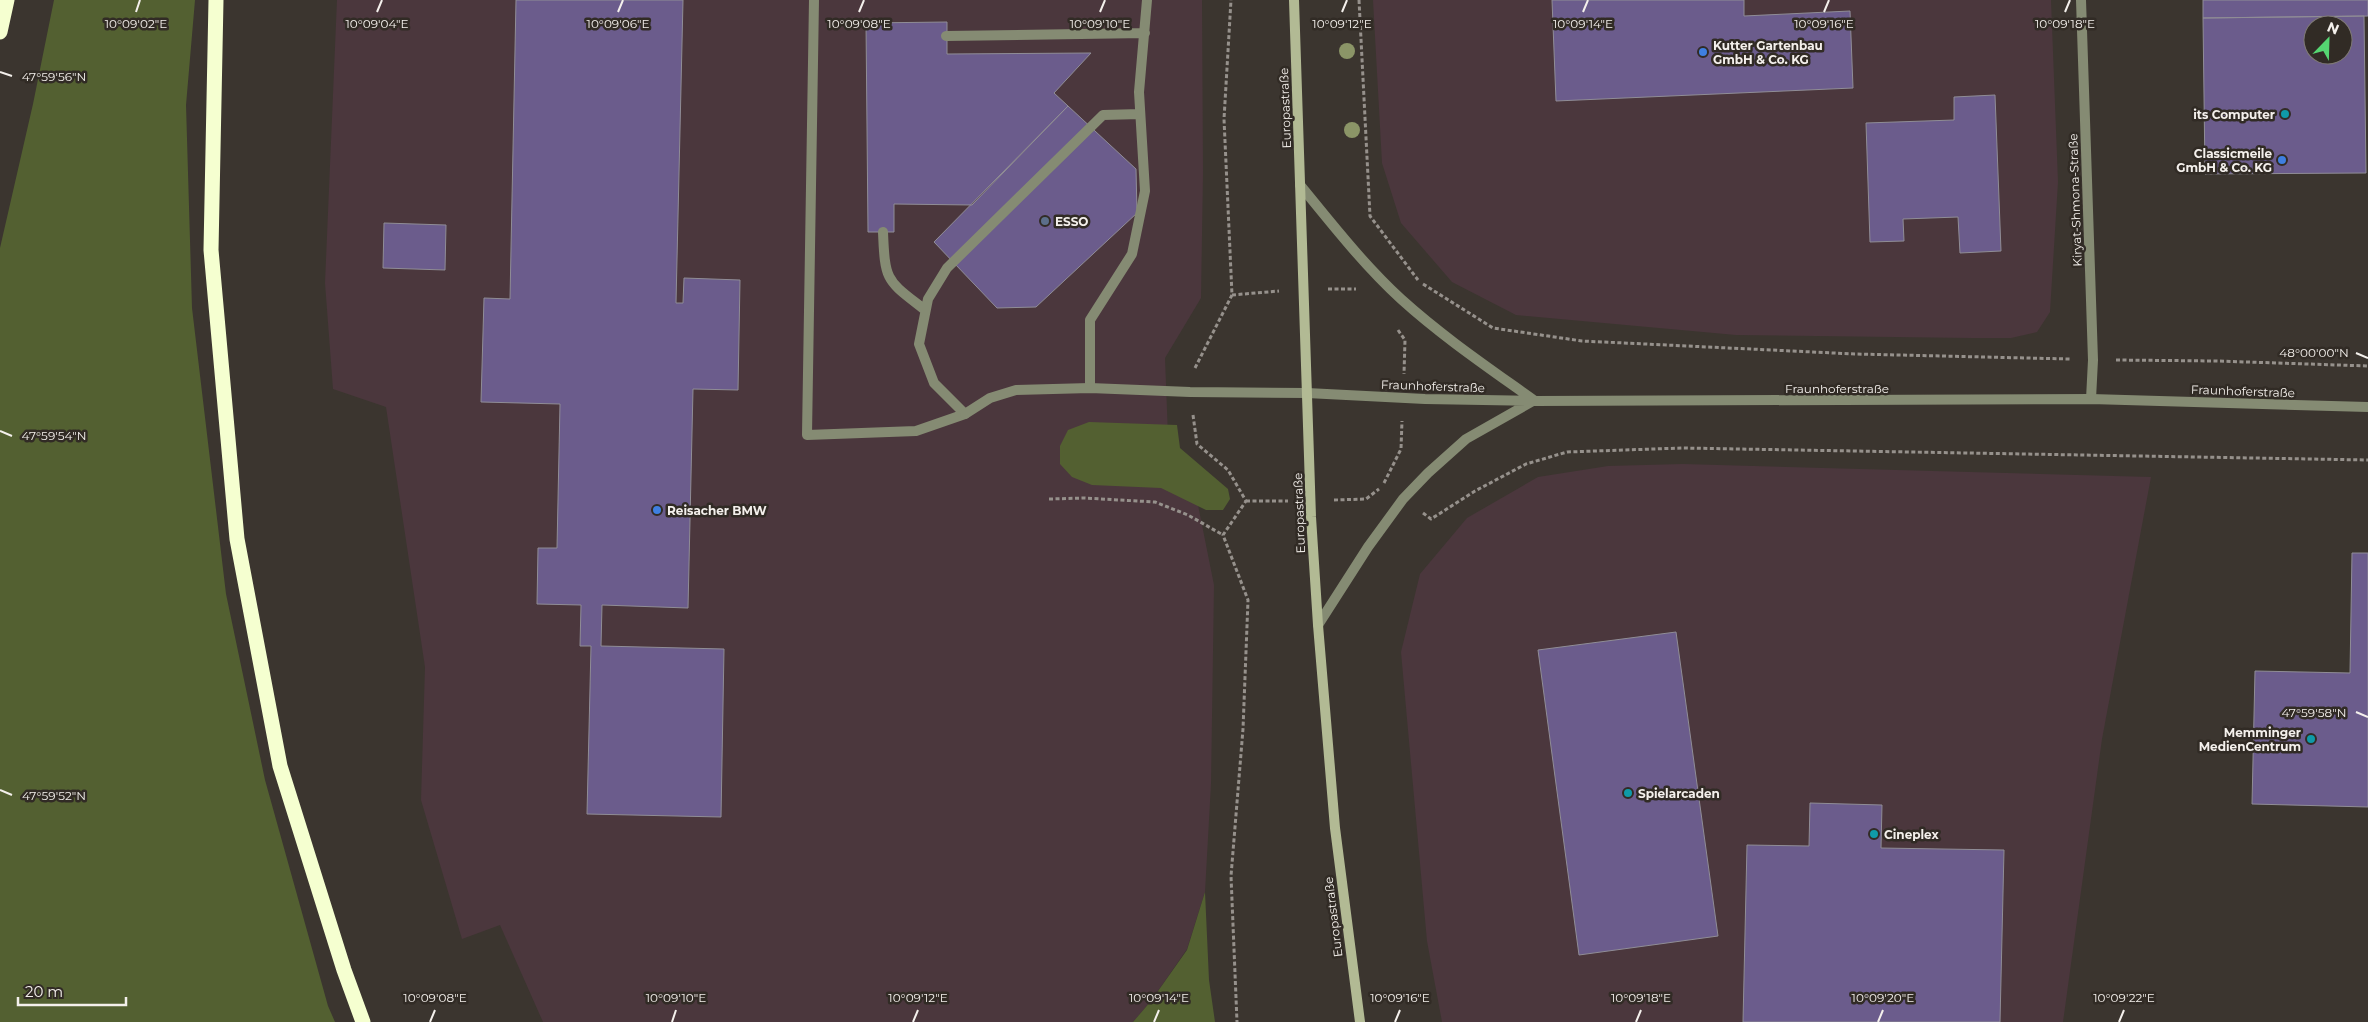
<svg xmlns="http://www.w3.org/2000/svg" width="2368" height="1022" viewBox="0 0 2368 1022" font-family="Montserrat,sans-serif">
	<rect width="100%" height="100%" fill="#3b352f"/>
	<path fill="#4b373d" d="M337,0H1202L1203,173L1201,298L1165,358L1168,436L1194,485L1214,585L1211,784L1205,892L1187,949L1151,1001L1133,1022H543L500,925L462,939L421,800L425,667L386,407L333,389L325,283Z
		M1373,0H2051L2058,182L2050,312L2037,332L2011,338H1971L1736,335L1516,315L1452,282L1401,223L1382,163Z
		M1683,464L2151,477L2102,739L2063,1022H1442L1427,941L1401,652L1420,574L1467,518L1538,477L1608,466Z"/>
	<path fill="#536031" d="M54,0H195L186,105L192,308L226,594L265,780L328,1006L335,1022H0V248L33,104Z
		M1089,422L1177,425L1180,448L1228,489L1230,499L1223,510H1206L1161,488L1092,485L1072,477L1060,464V446L1068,430Z
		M1205,892L1209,980L1215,1022H1133L1151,1001L1187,950Z"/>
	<path fill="#6b5c8c" stroke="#908d96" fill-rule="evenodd" d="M516,0H683L676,303H683L684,278L740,280L738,390L693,389L688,608L602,605L601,646L724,649L721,817L587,814L591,646H580L581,605L537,604L538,548H557L560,404L481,402L484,298L510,299Z
		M1552,0H1744V16L1850,11L1853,88L1556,101Z
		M2203,0H2368V16L2203,18Z
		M2364,16L2366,173L2205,174L2203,18ZM2313,25H2343V55H2313Z
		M947,22V54L1091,53L1054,93L1068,106L972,205L894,204V232H868L866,23Z
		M1995,95L2001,251L1960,253L1958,217L1903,219L1904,241L1870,242L1866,123L1954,120V97Z
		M1068,106L1136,169L1137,213L1036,307L997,308L934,242Z
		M384,223L446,225L445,270L383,268Z
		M2352,553H2368V807L2252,804L2255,671L2350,673Z
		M1676,632L1718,936L1579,955L1538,650Z
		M1810,803L1882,805L1881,848L2004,850L2000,1022H1743L1747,845L1809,846Z"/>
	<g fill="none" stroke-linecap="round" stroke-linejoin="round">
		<path stroke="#96918c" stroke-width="3" stroke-dasharray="4 2.5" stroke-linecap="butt" d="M1359,0L1370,216L1418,280
			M1423,284L1493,328L1582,341L1855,354L2070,359
			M1328,289H1356
			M1232,295L1279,291
			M1398,330L1405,340L1404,374
			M2116,360L2217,361L2368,366
			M1195,368L1232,295L1224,119L1231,0
			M1193,415L1197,444L1228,470L1246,501L1223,535L1248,600L1243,729L1231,876L1237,1022
			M1384,483L1401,449L1402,421
			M1049,499L1085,498L1155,502L1188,515L1223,535
			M1334,500L1366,499L1379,489
			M1246,501H1288
			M1423,513L1431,519L1475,491L1526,464L1567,452L1682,448L2368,460"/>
		<path stroke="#858b73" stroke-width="10" d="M814,0L807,435L916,431L965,414L934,383L919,344L928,299L947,268L1103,115L1140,114
			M946,36L1145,33
			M883,232C885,283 887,280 925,310
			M1090,388V320L1132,254L1145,191L1139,92L1147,0"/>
		<path stroke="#858b73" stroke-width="10" d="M2081,0L2093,360L2091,399
			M965,414L990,398L1016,390L1090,388L1190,392L1307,393"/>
		<path stroke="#858b73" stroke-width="10" d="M1300,185C1332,224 1363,264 1401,299C1443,337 1489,368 1535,401
			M1307,393L1425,399L1535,401L2091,399L2368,407
			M1318,625L1368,547L1403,499L1428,473L1466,439L1533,401"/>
		<path stroke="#b2ba94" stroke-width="10" d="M1294,0L1311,517L1318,625L1335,828L1360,1022"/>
		<path stroke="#f5ffd0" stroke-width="15" d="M216,0L211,250L237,539L280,766L344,970L363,1022
			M0,32L7,0"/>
	</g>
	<g fill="#8b9567">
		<circle cx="1347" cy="51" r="8"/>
		<circle cx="1352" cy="130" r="8"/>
	</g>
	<path fill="none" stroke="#f4f0ec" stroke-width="2" d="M136,12L140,0M377,12L382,0M618,12L623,0M859,12L864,0M1100,12L1105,0M1342,12L1347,0M1583,12L1588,0M1824,12L1829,0M2065,12L2070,0M0,72L12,76M2356,353L2368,358M0,431L12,436M2356,712L2368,717M0,790L12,795M430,1022L435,1010M672,1022L676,1010M913,1022L918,1010M1154,1022L1159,1010M1395,1022L1400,1010M1636,1022L1641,1010M1878,1022L1883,1010M2119,1022L2124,1010"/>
	<g fill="#3f7fe0" stroke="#312b25" stroke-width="2">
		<circle cx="1703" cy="52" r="5"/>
		<circle cx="2282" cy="160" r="5"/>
		<circle cx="657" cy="510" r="5"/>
	</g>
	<g fill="#0f9aa8" stroke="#312b25" stroke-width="2">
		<circle cx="2285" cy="114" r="5"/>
		<circle cx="2311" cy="739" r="5"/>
		<circle cx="1628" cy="793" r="5"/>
		<circle cx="1874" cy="834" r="5"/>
	</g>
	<circle fill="#5c6f8a" stroke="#312b25" stroke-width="2" cx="1045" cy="221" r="5"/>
	<g text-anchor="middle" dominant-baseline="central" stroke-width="5" stroke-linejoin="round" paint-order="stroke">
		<g font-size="12" font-weight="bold" fill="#f4f0ec" stroke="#312b25" text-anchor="start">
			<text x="1713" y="45">Kutter Gartenbau<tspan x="1713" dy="14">GmbH &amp; Co. KG</tspan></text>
			<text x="2275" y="114" text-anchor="end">its Computer</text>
			<text x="2272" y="153" text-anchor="end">Classicmeile<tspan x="2272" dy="14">GmbH &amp; Co. KG</tspan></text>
			<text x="1055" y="221">ESSO</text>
			<text x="667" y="510">Reisacher BMW</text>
			<text x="2301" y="732" text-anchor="end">Memminger<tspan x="2301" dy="14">MedienCentrum</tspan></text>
			<text x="1638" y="793">Spielarcaden</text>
			<text x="1884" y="834">Cineplex</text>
		</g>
		<g font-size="12" fill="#f4f0ec" stroke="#312b25">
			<text transform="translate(1285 108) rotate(-92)">Europastraße</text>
			<text transform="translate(2075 200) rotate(-92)">Kiryat-Shmona-Straße</text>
			<text transform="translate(1433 386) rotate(2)">Fraunhoferstraße</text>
			<text x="1837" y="388">Fraunhoferstraße</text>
			<text transform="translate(2243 391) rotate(2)">Fraunhoferstraße</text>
			<text transform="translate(1299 513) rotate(-92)">Europastraße</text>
			<text transform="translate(1333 917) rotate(-97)">Europastraße</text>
		</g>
	</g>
	<g font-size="12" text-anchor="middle" fill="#f4f0ec" stroke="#312b25" stroke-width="5" stroke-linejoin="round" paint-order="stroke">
		<text x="136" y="28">10°09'02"E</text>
		<text x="377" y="28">10°09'04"E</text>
		<text x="618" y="28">10°09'06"E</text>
		<text x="859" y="28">10°09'08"E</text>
		<text x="1100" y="28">10°09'10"E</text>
		<text x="1342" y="28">10°09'12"E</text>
		<text x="1583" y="28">10°09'14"E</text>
		<text x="1824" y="28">10°09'16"E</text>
		<text x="2065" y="28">10°09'18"E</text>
		<text x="54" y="81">47°59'56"N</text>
		<text x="2314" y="357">48°00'00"N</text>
		<text x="54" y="440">47°59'54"N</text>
		<text x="2314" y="717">47°59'58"N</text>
		<text x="54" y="800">47°59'52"N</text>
		<text x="435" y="1002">10°09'08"E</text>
		<text x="676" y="1002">10°09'10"E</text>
		<text x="918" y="1002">10°09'12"E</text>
		<text x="1159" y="1002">10°09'14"E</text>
		<text x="1400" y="1002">10°09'16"E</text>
		<text x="1641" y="1002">10°09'18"E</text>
		<text x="1883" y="1002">10°09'20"E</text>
		<text x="2124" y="1002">10°09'22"E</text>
	</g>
	<g transform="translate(2328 40) rotate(23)"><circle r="24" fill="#312b25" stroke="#7f7a75"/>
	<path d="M0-4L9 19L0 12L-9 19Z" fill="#55d672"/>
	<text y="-8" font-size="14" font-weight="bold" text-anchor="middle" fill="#f4f0ec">N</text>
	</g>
	<path d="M18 997v8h108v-8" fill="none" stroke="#f4f0ec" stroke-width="2.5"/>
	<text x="25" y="997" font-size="15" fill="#f4f0ec" stroke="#312b25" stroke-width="4" paint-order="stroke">20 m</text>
</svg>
